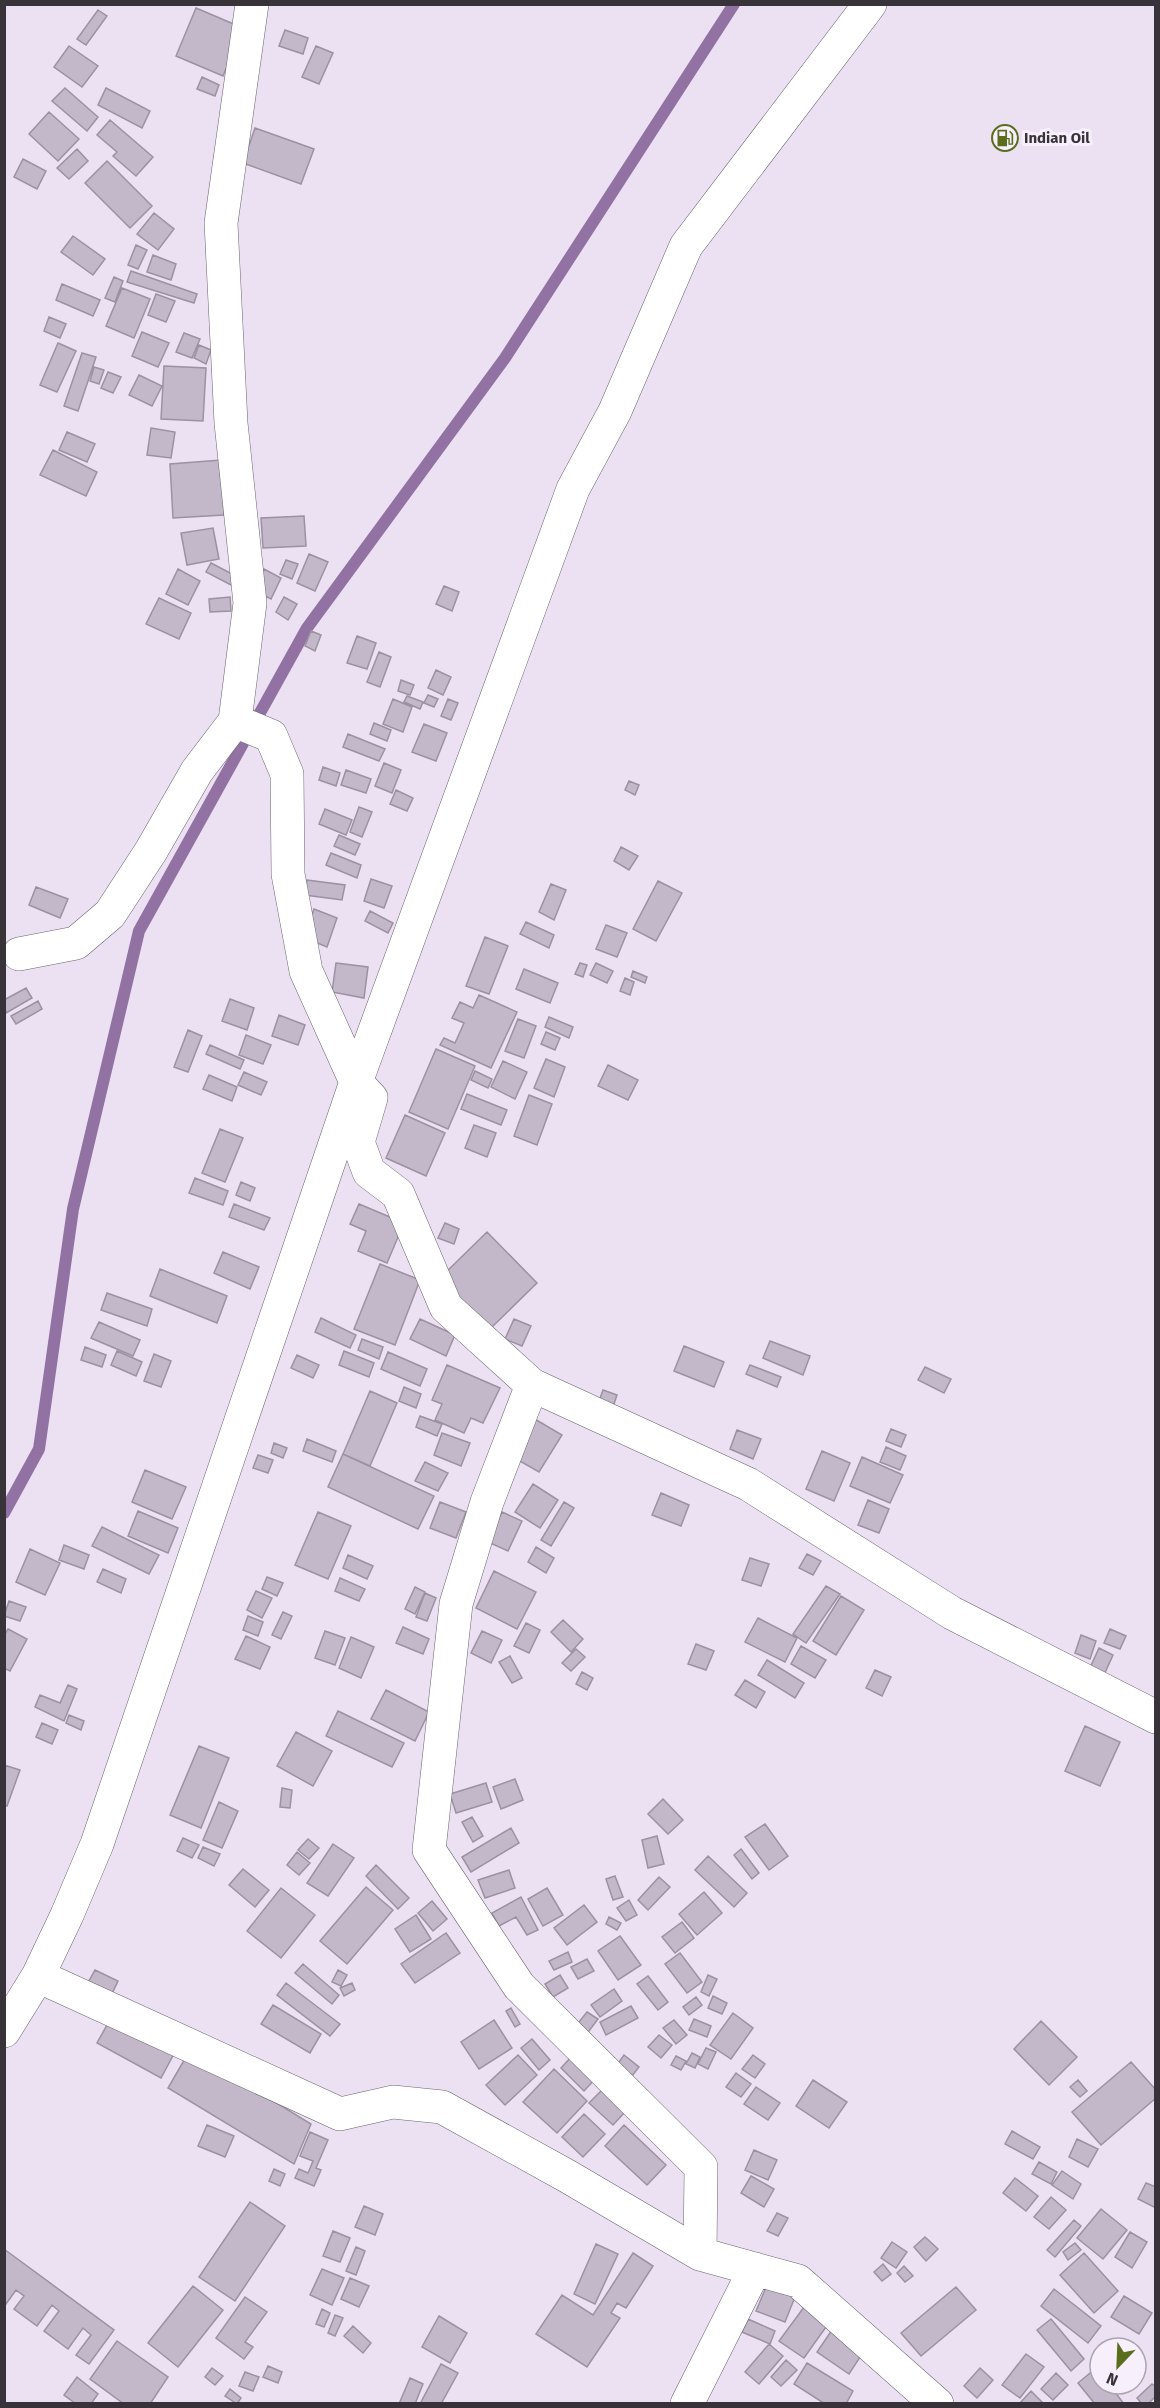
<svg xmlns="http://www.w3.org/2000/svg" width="1160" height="2408" viewBox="0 0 1160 2408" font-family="'Fira Sans',sans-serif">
	<rect width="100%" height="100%" fill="#ece1f2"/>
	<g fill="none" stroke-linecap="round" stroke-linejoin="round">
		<path stroke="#9271a3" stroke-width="12" d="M4,1513L39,1449L73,1209L139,931L307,628L505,358L734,4"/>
	</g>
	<path fill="#c3b8c9" stroke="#9c91a1" stroke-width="1.5" d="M196,8L243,28L223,76L176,56Z
		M98,10L107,16L86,45L77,39Z
		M285,30L308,38L303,54L279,46Z
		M69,46L98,66L82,87L54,67Z
		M316,46L333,53L319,84L302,77Z
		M202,77L219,85L215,96L197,89Z
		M65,88L98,117L87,131L52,101Z
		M106,88L150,111L142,128L98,105Z
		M49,112L79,139L58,161L29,134Z
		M110,120L153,157L136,176L113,156L117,152L97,135Z
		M255,128L314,149L301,184L243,163Z
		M77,149L88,161L69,179L57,168Z
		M23,159L46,171L37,189L14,177Z
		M107,161L152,206L130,228L85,183Z
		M154,213L174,229L158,250L137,234Z
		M73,236L105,259L93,275L61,252Z
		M136,245L147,250L138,269L128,265Z
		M153,255L176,264L171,280L147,272Z
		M131,271L197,294L194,303L127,282Z
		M114,277L123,281L115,302L105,298Z
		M62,284L100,300L93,316L56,300Z
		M122,288L150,299L134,338L106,326Z
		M156,294L175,301L166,322L148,315Z
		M49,317L66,324L60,338L44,331Z
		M142,332L169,343L158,367L132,356Z
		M184,333L200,339L192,358L176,352Z
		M58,343L76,351L57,392L40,385Z
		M199,345L211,350L206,364L194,358Z
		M82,353L96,357L78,411L64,406Z
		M164,366L206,368L203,421L161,419Z
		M94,367L104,370L99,384L90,381Z
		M108,372L121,377L113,393L101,388Z
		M139,375L162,386L152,406L129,395Z
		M151,428L175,432L171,458L147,455Z
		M67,432L95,444L87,462L59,450Z
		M53,450L97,472L86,496L40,475Z
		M221,460L224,515L173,518L170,464Z
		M304,516L306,546L263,548L261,518Z
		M213,528L219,559L187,565L181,533Z
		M309,554L328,562L315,591L297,583Z
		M286,560L298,564L292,579L280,574Z
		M211,563L236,576L231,585L206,572Z
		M178,569L200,581L188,605L166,594Z
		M264,569L281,578L271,599L253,590Z
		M444,586L459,592L452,611L436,604Z
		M230,597L231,611L210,612L209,599Z
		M284,597L297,604L288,620L276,612Z
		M159,598L191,613L179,639L146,624Z
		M311,631L321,635L315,651L305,646Z
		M357,636L376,643L367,669L347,663Z
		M379,652L391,657L380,687L367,682Z
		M436,670L451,677L443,695L428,688Z
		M401,680L414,685L410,695L398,691Z
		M428,695L438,699L434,707L424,703Z
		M407,696L423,702L420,709L404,702Z
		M393,699L412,707L403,732L383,724Z
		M448,699L458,703L451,720L441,716Z
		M374,723L391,730L387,741L370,734Z
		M424,724L447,733L436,761L412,752Z
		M348,734L385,749L379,761L343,747Z
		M384,763L401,770L392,793L375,786Z
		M323,767L340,773L336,786L319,780Z
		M346,770L371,779L366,793L341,785Z
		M629,781L639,785L635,795L625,790Z
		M396,790L413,798L407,811L390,804Z
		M359,807L372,812L362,837L350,832Z
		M325,809L352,820L346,835L319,824Z
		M339,835L360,844L355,855L334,846Z
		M621,847L638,856L629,870L614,861Z
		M331,853L361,865L357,878L326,865Z
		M371,879L392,886L384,908L364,901Z
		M307,880L345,885L342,900L305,895Z
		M658,881L682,893L656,941L633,929Z
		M551,884L566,890L554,920L539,912Z
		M36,887L68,899L60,918L29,905Z
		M314,909L337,918L327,947L303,937Z
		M370,911L393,923L388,933L365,921Z
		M526,922L554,935L549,948L520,934Z
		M606,925L627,933L617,957L596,949Z
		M485,937L508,946L489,994L466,986Z
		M336,963L368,967L364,998L332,992Z
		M580,963L587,965L583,977L575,974Z
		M596,963L613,971L607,983L590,975Z
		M524,969L558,983L550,1003L516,989Z
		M633,971L647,977L645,983L631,977Z
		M625,978L634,982L630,995L620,991Z
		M26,988L32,998L6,1013L4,1000Z
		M479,995L517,1012L491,1068L440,1045L444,1038L455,1043L464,1023L452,1018L460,1002L473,1008Z
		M230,999L254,1008L247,1030L222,1021Z
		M38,1001L42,1009L16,1024L11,1016Z
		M279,1015L305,1025L298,1045L272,1036Z
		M549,1017L573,1027L569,1038L545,1027Z
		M518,1019L536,1026L524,1058L505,1051Z
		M188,1030L202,1036L188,1072L174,1067Z
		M546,1032L560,1038L555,1050L541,1044Z
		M246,1035L271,1045L263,1064L239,1055Z
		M210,1045L244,1060L240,1069L206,1054Z
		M436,1049L475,1066L448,1129L409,1112Z
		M546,1059L565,1067L554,1097L534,1088Z
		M503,1061L527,1072L515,1099L491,1087Z
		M608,1065L638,1080L628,1100L598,1086Z
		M475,1071L492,1079L488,1088L471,1080Z
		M244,1072L267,1082L261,1095L238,1085Z
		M209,1075L237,1087L232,1101L203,1089Z
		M467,1094L507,1110L501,1125L461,1109Z
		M529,1095L552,1104L537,1145L514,1136Z
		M405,1115L445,1133L426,1176L386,1158Z
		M474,1125L496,1133L487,1157L465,1148Z
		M220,1129L243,1138L225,1182L202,1173Z
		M195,1178L228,1191L223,1205L189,1193Z
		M241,1182L255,1188L250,1201L236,1195Z
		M234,1204L270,1218L264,1230L229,1217Z
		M359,1204L404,1223L387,1263L358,1251L366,1231L350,1224Z
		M445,1223L459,1229L454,1244L438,1238Z
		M487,1232L537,1283L490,1329L440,1278Z
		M223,1252L259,1267L250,1289L214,1273Z
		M380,1264L420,1280L395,1345L354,1329Z
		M160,1269L227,1296L217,1323L150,1296Z
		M107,1293L152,1309L147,1326L101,1310Z
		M321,1318L356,1335L350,1348L315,1332Z
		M420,1319L455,1335L446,1356L410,1339Z
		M514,1319L531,1326L522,1346L505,1339Z
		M99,1322L140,1340L133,1356L91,1338Z
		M362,1339L383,1347L379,1359L358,1350Z
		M770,1341L810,1356L803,1375L763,1358Z
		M684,1346L724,1362L714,1387L674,1371Z
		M85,1347L106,1355L102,1367L81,1360Z
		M117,1351L142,1362L136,1376L111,1365Z
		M344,1351L374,1363L369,1377L339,1365Z
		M388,1352L427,1369L420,1386L381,1369Z
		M154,1354L171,1361L161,1387L144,1381Z
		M297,1355L319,1365L313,1378L291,1368Z
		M447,1365L500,1388L483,1423L471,1418L464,1433L435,1420L442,1404L432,1400Z
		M750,1365L781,1377L777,1387L746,1374Z
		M925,1367L951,1379L944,1393L918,1380Z
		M404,1387L421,1394L416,1408L399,1401Z
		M603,1390L617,1395L612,1410L598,1404Z
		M370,1391L397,1403L370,1466L343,1454Z
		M420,1416L442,1424L437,1436L416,1427Z
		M533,1418L562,1435L539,1472L511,1456Z
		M891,1429L906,1435L901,1447L886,1441Z
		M737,1430L761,1439L753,1459L730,1449Z
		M442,1433L470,1443L461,1466L434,1455Z
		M307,1439L336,1451L332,1462L303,1451Z
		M274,1443L287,1448L283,1458L271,1453Z
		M886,1447L906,1456L900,1470L880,1462Z
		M822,1451L850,1463L834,1501L806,1489Z
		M343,1454L434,1496L418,1529L328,1487Z
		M258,1455L273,1460L268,1473L253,1468Z
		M862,1457L903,1475L890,1503L850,1486Z
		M425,1462L448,1473L438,1491L415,1481Z
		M145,1470L186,1487L172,1519L132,1502Z
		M533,1484L558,1500L540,1528L515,1512Z
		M661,1493L689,1505L681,1526L652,1515Z
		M868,1500L889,1509L879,1533L858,1525Z
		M440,1502L466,1512L456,1538L430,1528Z
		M564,1502L574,1508L551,1546L541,1540Z
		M138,1511L178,1528L168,1553L128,1536Z
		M318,1512L351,1526L328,1579L295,1565Z
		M502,1512L522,1521L508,1551L488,1542Z
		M102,1527L159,1555L149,1574L92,1546Z
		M64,1545L89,1555L84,1569L59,1560Z
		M536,1547L554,1558L546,1573L528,1562Z
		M30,1549L60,1563L45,1595L16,1582Z
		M807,1554L821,1561L813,1575L799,1568Z
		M348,1555L373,1566L367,1579L343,1568Z
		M750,1558L769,1564L761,1586L742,1580Z
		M103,1569L126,1579L121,1593L97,1582Z
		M494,1571L536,1592L517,1629L476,1608Z
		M267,1577L283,1583L277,1596L262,1589Z
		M340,1578L365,1589L359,1601L335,1591Z
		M826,1586L840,1594L806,1643L793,1634Z
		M415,1587L425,1592L415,1614L405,1609Z
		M256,1591L272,1598L262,1618L247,1610Z
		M425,1593L436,1598L427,1621L416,1617Z
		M841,1596L864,1610L836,1655L813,1641Z
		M9,1601L26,1607L20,1621L4,1616Z
		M283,1612L292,1616L281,1639L272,1635Z
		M248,1616L263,1622L258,1636L243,1630Z
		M758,1618L797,1638L785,1662L745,1642Z
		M563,1620L583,1639L571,1652L551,1632Z
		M526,1623L540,1630L529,1653L514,1646Z
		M403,1627L429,1639L423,1654L396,1643Z
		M8,1629L27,1639L10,1671L4,1668V1636Z
		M1110,1629L1126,1636L1120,1649L1104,1643Z
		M325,1631L345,1638L335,1665L315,1658Z
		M482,1631L502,1640L491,1663L471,1653Z
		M1081,1635L1096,1641L1090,1659L1075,1653Z
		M246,1636L270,1647L260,1669L235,1659Z
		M351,1637L374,1647L361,1678L339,1668Z
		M696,1644L714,1651L706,1670L688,1664Z
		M801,1646L826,1660L815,1678L791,1664Z
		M1099,1648L1113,1655L1103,1677L1089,1670Z
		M576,1649L585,1657L571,1671L562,1663Z
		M510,1656L522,1678L512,1683L499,1662Z
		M767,1660L804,1683L795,1698L758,1675Z
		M875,1670L891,1677L882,1696L866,1688Z
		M582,1672L593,1678L587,1690L576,1684Z
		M745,1680L765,1692L756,1708L735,1695Z
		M68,1685L77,1689L64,1721L35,1707L40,1695L60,1703Z
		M386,1690L429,1712L415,1741L371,1719Z
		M338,1711L404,1743L392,1767L326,1736Z
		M69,1715L84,1721L81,1730L66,1723Z
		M42,1723L58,1730L52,1744L36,1737Z
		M1085,1726L1120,1742L1100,1786L1065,1771Z
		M296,1732L332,1751L313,1786L277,1766Z
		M199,1746L229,1758L201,1828L170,1815Z
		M4,1765L20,1770L7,1806L4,1805Z
		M515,1779L523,1800L501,1809L493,1787Z
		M486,1783L492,1802L456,1813L450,1794Z
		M282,1788L292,1790L290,1808L280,1807Z
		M663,1799L683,1820L668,1834L648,1814Z
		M219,1802L238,1811L222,1848L203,1840Z
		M472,1817L483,1836L473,1842L462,1822Z
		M765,1824L788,1856L769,1870L745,1837Z
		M511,1828L519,1843L471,1872L462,1857Z
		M657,1836L664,1864L648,1868L642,1840Z
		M183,1838L199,1845L192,1858L177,1851Z
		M308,1839L319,1848L309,1859L298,1850Z
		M333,1844L354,1858L328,1896L307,1883Z
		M203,1847L220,1854L214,1866L198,1858Z
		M741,1849L759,1873L752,1879L734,1855Z
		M297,1852L310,1863L299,1875L287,1865Z
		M708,1856L747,1893L734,1907L695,1870Z
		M376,1865L409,1898L398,1909L366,1876Z
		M243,1869L269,1890L255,1907L229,1885Z
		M509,1870L515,1888L485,1898L478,1880Z
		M615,1876L623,1897L613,1900L606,1879Z
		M659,1877L670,1887L648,1910L638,1900Z
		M366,1887L393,1910L347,1964L320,1941Z
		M281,1888L315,1915L281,1958L247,1931Z
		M547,1888L563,1915L543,1926L528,1899Z
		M704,1892L722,1913L697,1935L679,1914Z
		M521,1897L538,1930L527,1935L516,1917L499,1926L492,1913Z
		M629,1900L637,1915L626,1921L617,1908Z
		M432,1901L447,1919L433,1931L418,1913Z
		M584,1905L597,1922L567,1945L554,1928Z
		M416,1915L431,1939L410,1952L395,1929Z
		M609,1917L621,1923L617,1930L606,1924Z
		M682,1922L694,1938L675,1953L662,1937Z
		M446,1933L460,1953L415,1983L401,1964Z
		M620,1936L641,1965L618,1980L598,1951Z
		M568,1952L572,1962L554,1970L549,1961Z
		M680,1953L702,1982L687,1993L665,1964Z
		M587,1959L594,1971L578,1979L571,1967Z
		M303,1964L339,1995L332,2004L295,1973Z
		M95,1970L118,1981L109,2000L85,1988Z
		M338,1970L347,1975L341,1986L332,1982Z
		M560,1975L568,1988L553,1997L545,1984Z
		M708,1975L717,1979L709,1996L701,1992Z
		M648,1976L668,2002L658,2010L637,1984Z
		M286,1983L340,2024L330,2036L277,1995Z
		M352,1983L355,1990L344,1996L340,1988Z
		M614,1989L622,2001L600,2017L591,2005Z
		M713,1996L727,2003L722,2014L708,2008Z
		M696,1997L702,2005L689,2015L683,2007Z
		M273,2005L321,2034L310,2053L261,2024Z
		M631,2006L638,2018L606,2035L600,2022Z
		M511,2008L520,2024L515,2027L506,2011Z
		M587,2012L598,2019L586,2035L575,2027Z
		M733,2013L753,2028L731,2059L710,2045Z
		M112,2016L176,2050L161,2078L97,2043Z
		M694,2019L711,2026L707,2037L689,2030Z
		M494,2020L512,2048L479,2069L461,2042Z
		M674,2020L687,2035L676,2044L663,2028Z
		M1041,2021L1077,2057L1049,2085L1014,2049Z
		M659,2035L672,2045L661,2058L648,2047Z
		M532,2039L550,2060L539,2070L521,2048Z
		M706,2048L716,2052L708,2069L698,2064Z
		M190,2050L311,2124L294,2164L168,2088Z
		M692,2053L700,2057L695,2068L686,2064Z
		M518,2055L537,2075L505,2105L486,2085Z
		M624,2055L639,2067L629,2080L614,2069Z
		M753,2055L765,2064L755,2078L742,2069Z
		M572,2056L596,2078L584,2091L561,2068Z
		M676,2056L686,2061L681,2070L671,2065Z
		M1131,2062L1156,2090V2098L1101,2145L1072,2112Z
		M554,2069L587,2101L557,2133L523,2102Z
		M736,2073L751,2084L741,2097L726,2087Z
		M813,2080L847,2102L829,2128L796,2106Z
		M1078,2080L1087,2091L1080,2097L1070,2087Z
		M756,2087L780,2103L768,2120L744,2104Z
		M602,2090L625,2112L613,2125L589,2103Z
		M584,2114L605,2134L583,2157L562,2137Z
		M207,2125L234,2136L225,2157L198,2146Z
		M624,2125L666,2165L647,2185L605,2146Z
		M1012,2131L1040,2147L1033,2159L1005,2144Z
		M310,2132L328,2140L316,2168L321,2170L314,2186L295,2178L299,2169L308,2173L313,2161L300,2156Z
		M1077,2139L1098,2149L1088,2167L1069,2157Z
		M754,2150L777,2160L768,2180L745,2170Z
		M1039,2162L1057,2172L1051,2184L1032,2174Z
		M274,2169L285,2174L280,2186L269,2181Z
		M1062,2171L1081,2184L1073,2199L1052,2185Z
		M751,2176L774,2189L764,2207L741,2193Z
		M1015,2178L1038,2196L1026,2211L1003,2193Z
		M1146,2183L1156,2187V2208L1138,2199Z
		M1051,2197L1066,2210L1049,2229L1034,2217Z
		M250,2202L285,2226L235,2301L199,2277Z
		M364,2206L383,2214L375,2235L355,2227Z
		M1101,2209L1127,2230L1103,2259L1077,2238Z
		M777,2213L788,2218L778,2236L767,2231Z
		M1074,2220L1081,2226L1055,2257L1047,2250Z
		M333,2231L350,2238L340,2262L323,2256Z
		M1130,2232L1147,2242L1132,2268L1115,2257Z
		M925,2237L938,2249L926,2261L914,2247Z
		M892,2242L907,2252L896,2268L881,2258Z
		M1075,2243L1081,2250L1068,2260L1063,2252Z
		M596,2244L618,2254L595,2304L574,2294Z
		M356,2247L365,2251L356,2275L346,2271Z
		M4,2249L114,2330L89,2364L76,2355L91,2335L83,2328L68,2349L44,2331L59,2311L52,2305L37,2326L14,2309L24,2296L16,2290L6,2304L4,2303Z
		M633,2253L653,2266L626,2308L617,2303L611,2313L620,2318L587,2367L536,2334L562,2295L593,2315Z
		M1084,2253L1118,2291L1094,2313L1060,2275Z
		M883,2264L891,2274L882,2281L874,2272Z
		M904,2266L913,2276L905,2282L897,2273Z
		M322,2269L344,2278L332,2305L310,2295Z
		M350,2278L369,2286L359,2307L341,2299Z
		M767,2285L795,2297L785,2322L756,2311Z
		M193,2286L223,2310L178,2367L148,2343Z
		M956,2287L976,2310L921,2356L901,2333Z
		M1054,2289L1101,2326L1088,2343L1041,2306Z
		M1124,2296L1152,2313L1139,2334L1111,2317Z
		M245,2297L267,2312L245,2342L253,2347L244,2359L216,2338Z
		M807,2303L831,2320L804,2358L779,2341Z
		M322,2309L330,2313L324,2327L316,2324Z
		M335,2315L343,2318L335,2336L328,2333Z
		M439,2316L467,2333L450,2363L422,2347Z
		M748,2319L775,2331L770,2344L742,2332Z
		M1051,2319L1084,2359L1071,2371L1037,2330Z
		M353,2326L371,2343L363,2353L344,2336Z
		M832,2330L864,2351L849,2374L817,2352Z
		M117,2341L168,2377L150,2404H124L90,2379Z
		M769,2344L783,2356L759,2384L745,2372Z
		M1026,2354L1044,2367L1020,2398L1002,2385Z
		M786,2360L797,2370L781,2386L771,2377Z
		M807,2363L853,2391L846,2404H825L794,2384Z
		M441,2364L458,2373L441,2404H420Z
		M268,2366L282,2372L278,2383L263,2377Z
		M212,2368L223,2376L215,2385L205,2377Z
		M980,2368L993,2380L977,2398L964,2386Z
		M1096,2368L1100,2373V2384H1109L1124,2404H1095L1078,2383Z
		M245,2372L259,2377L253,2391L239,2386Z
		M1056,2373L1068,2385L1053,2400L1041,2389Z
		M77,2377L98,2394L91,2404H76L64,2395Z
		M410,2378L423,2384L415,2404H399Z
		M1152,2384L1156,2387V2396L1148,2404H1142L1137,2398Z
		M230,2389L241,2398L237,2404L225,2396Z
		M1031,2391L1044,2404H1019Z"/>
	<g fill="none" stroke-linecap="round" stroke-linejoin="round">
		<defs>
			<path id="minor" d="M235,721L271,736L287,774L288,874L306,971L356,1082L371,1098L358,1142L369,1172L398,1194L446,1307L532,1385L748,1484L952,1613L1156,1717
				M19,954L76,943L110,914L151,851L197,771L235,721L250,603L231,423L221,223L252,4
				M532,1385L487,1502L456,1604L429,1850L519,1986L701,2167L700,2254L798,2281L937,2404
				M38,1976L340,2114L393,2102L442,2107L567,2176L700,2254
				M4,2031L38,1976L67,1915L97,1844L356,1082L573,489L615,411L686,246L870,4
				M687,2404L755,2269"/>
		</defs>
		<use href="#minor" stroke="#6b6270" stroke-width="34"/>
		<use href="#minor" stroke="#fff" stroke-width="33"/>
	</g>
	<defs>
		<symbol id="fuel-ring" viewBox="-11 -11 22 22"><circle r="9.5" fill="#f8effd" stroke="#596d1c" stroke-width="1.5"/><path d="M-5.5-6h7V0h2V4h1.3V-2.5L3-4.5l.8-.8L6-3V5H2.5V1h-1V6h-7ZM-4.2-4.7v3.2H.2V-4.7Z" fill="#596d1c"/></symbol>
	</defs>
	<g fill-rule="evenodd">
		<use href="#fuel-ring" x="990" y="123" width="30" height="30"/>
	</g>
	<g text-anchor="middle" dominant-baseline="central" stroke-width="6" stroke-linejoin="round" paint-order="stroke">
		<g font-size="15" font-weight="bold" fill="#373339" stroke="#f8effd" text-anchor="start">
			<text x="1024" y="138">Indian Oil</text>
		</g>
	</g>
	<rect width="1160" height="2408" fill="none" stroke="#373339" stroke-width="12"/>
	<g transform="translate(1118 2366) rotate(203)"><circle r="28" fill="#f8effd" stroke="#aba4af" stroke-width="1.5"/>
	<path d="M0-4.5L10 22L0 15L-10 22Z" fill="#596d1c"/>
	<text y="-9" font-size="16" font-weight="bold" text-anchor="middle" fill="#373339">N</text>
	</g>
</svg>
